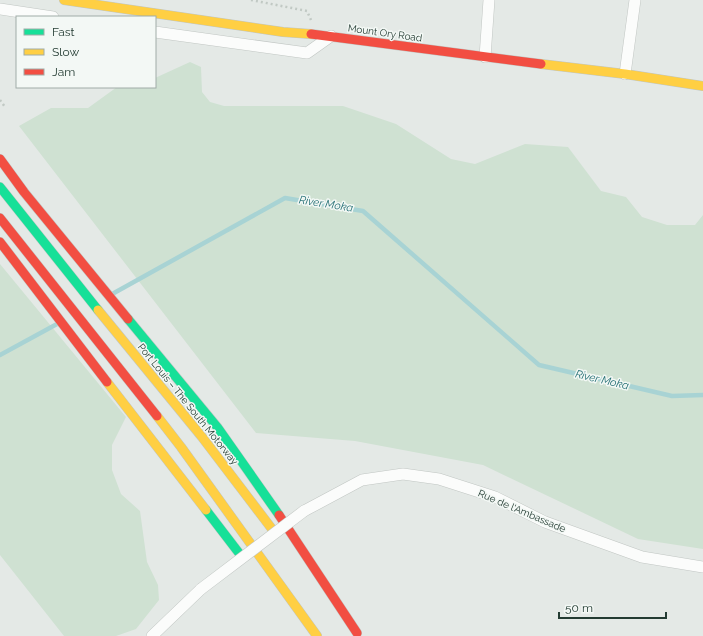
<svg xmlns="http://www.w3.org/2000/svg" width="703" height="636" viewBox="0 0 703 636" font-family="Raleway,sans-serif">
	<rect width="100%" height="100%" fill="#e4e9e6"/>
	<path fill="#cfe1d2" d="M190,62L201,67L202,92L210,102L224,106H343L396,124L451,159L475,164L525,144L568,147L601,191L626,197L642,217L667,225H695L703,215V549L638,539L483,465L355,441L256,433L19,126L51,108H88L117,87H155V78Z
		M0,264L126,417L112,445V470L121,494L140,511L147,562L158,585L159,600L136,629L116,636H64L0,555Z"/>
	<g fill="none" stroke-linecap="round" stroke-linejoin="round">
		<path stroke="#a8d3d4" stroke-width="4.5" d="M114,293L285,198L363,211L539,365L672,396L703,395
			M0,355L57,324"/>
		<defs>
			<path id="street" d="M0,9L53,17
				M155,32L307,53L331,36
				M485,57L489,0
				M625,74L635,0
				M304,511L362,480L403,474L439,479L495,497L545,522L642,557L703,567
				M152,636L201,589"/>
			<path id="fast" d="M0,187L98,310
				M128,319L218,428L279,515
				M206,510L242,557"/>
			<path id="slow" d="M64,0L283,32L311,34
				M541,64L625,74L703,86
				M98,310L202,437L272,529
				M107,382L206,510
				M157,416L181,447L317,636"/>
			<path id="jam" d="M311,34L541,64
				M0,159L24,192L128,319
				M0,218L157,416
				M0,242L107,382
				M279,515L357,633"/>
		</defs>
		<use href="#street" stroke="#c1c6c3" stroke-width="12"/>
		<use href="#fast" stroke="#c0c6c3" stroke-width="10"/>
		<use href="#slow" stroke="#c0c6c3" stroke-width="10"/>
		<use href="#jam" stroke="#c0c6c3" stroke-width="10"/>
		<path stroke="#c1c9c4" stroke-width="2.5" stroke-dasharray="2 3" stroke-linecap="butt" d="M251,0L307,11L311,20
			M0,100L5,107"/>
		<use href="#street" stroke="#fbfcfb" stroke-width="11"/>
		<use href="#fast" stroke="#16e098" stroke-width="9"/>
		<use href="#slow" stroke="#ffcf43" stroke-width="9"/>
		<use href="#jam" stroke="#f24e42" stroke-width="9"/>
		<defs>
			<path id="street-bridge" d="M201,589L304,511"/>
		</defs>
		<use href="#street-bridge" stroke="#c1c6c3" stroke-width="12" stroke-linecap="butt"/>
		<use href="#street-bridge" stroke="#fbfcfb" stroke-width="11"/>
	</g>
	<g text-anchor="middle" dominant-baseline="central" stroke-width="3" stroke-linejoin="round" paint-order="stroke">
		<g font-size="10" fill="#233b32" stroke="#f3f8f5">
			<text transform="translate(385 33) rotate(8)">Mount Ory Road</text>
			<text transform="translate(188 404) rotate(51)">Port Louis – The South Motorway</text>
			<text transform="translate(522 511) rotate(23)">Rue de l'Ambassade</text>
		</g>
		<g font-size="11" font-style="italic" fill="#226e73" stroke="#f3f8f5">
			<text transform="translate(326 204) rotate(9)">River Moka</text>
			<text transform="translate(602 380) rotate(13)">River Moka</text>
		</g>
	</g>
	<rect x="16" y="16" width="140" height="72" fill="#f3f8f5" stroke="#a0aca7"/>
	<rect x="24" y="29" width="20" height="6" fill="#16e098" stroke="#a0aca7"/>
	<text x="52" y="36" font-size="12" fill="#233b32">Fast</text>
	<rect x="24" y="49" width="20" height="6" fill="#ffcf43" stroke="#a0aca7"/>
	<text x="52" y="56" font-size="12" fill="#233b32">Slow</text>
	<rect x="24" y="69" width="20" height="6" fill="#f24e42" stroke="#a0aca7"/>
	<text x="52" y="76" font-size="12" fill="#233b32">Jam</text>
	<path d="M559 612v6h107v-6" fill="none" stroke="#233b32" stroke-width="2"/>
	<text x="565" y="612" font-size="12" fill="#233b32" stroke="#f3f8f5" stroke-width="3" paint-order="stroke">50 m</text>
</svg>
